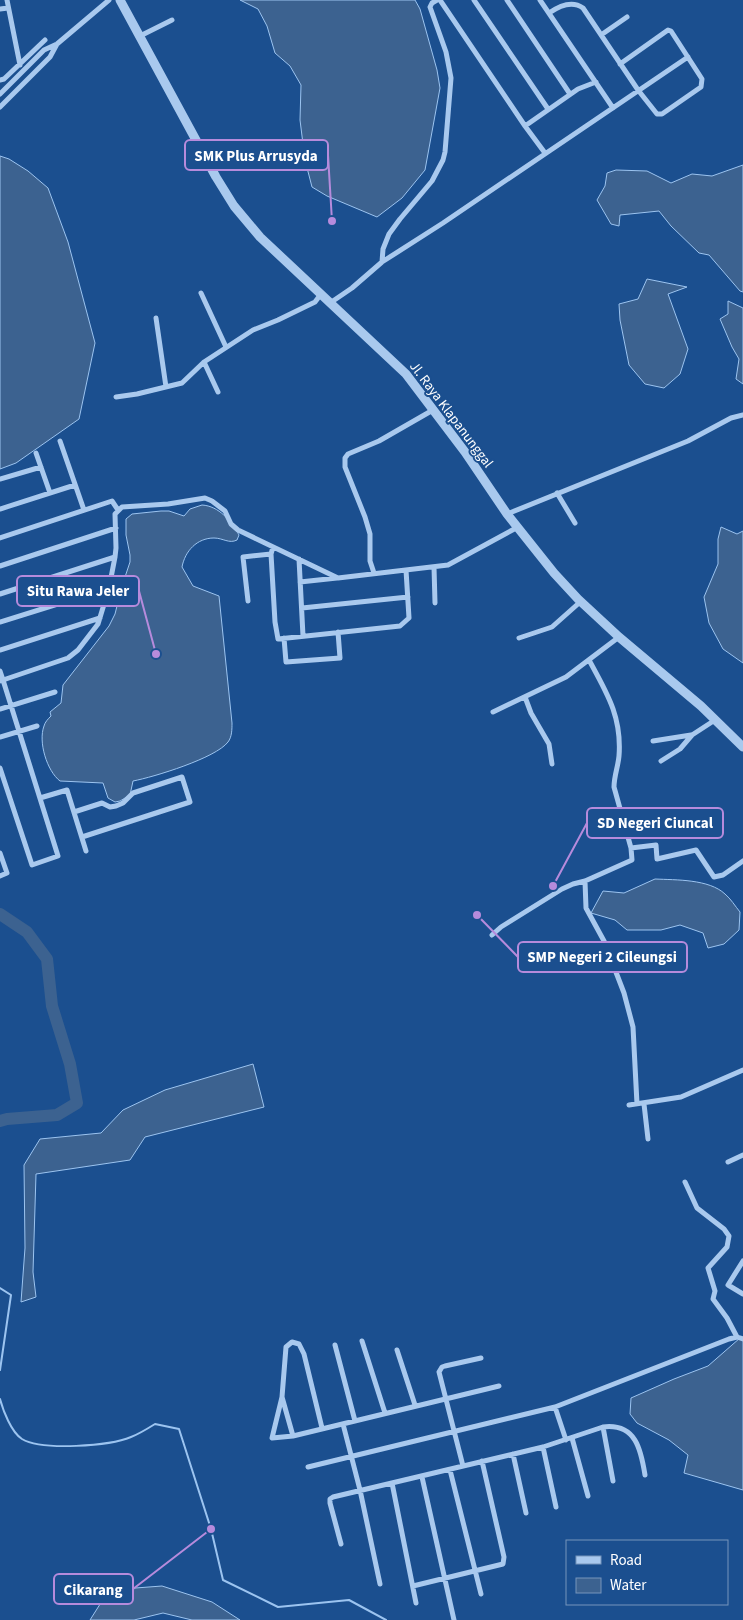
<svg xmlns="http://www.w3.org/2000/svg" width="743" height="1620" viewBox="0 0 743 1620" font-family="'Source Sans 3',sans-serif">
	<rect width="100%" height="100%" fill="#1b4f8f"/>
	<path fill="#3c6290" stroke="#9cc4f0" d="M240,0H415L420,9L437,70L440,88L425,170L402,198L377,217L327,196L312,187L305,160L300,120L301,85L290,66L275,53L267,26L258,9Z
		M0,156L9,159L28,171L48,188L68,242L95,343L79,419L16,463L0,469Z
		M743,165V292L740,291L709,255L699,253L671,226L659,211L620,215L619,226L611,224L597,200L605,186L607,173L616,170L647,171L671,183L692,174L712,176Z
		M647,279L687,287L668,294L688,349L680,374L664,388L645,384L629,365L620,320L619,304L638,299Z
		M728,301L743,308V384L736,379L739,359L732,347L720,319L728,314Z
		M202,505C219,506 231,521 239,535L237,540C229,544 223,538 214,538C197,538 185,551 182,567L193,586L219,596L232,723C232,729 232,737 228,742C216,758 154,777 133,781L130,795L120,801L115,802L108,798L103,783L60,781C47,771 38,742 44,726C45,722 48,719 51,716L50,712L61,703L63,685L109,626L115,614L122,586L130,562V555L126,535V519L132,514L161,511H169L184,516L190,509Z
		M721,527L737,534L743,531V663L723,649L709,623L704,597L718,564V539Z
		M655,879C676,880 709,879 725,894C731,899 735,906 740,912L739,930L724,944L708,948L703,933L680,925L661,930H627L615,920L591,913L603,891L624,893Z
		M253,1064L264,1107L145,1137L130,1160L36,1174L33,1272L36,1297L21,1302L25,1248L24,1165L40,1139L101,1133L123,1110L165,1090Z
		M740,1338L743,1340V1490L684,1473L688,1455L669,1440L637,1423L630,1414L631,1398L674,1379L708,1366Z
		M162,1586L212,1602L240,1620H192L163,1613L134,1620H90L109,1590Z"/>
	<g fill="none" stroke-linecap="round" stroke-linejoin="round">
		<path stroke="#9cc4f0" stroke-width="2" d="M0,1288L11,1295L0,1370
			M0,1399C3,1410 11,1432 22,1439C42,1451 110,1446 131,1437C139,1434 147,1429 155,1424L179,1429L211,1529L223,1580L278,1607L349,1600L386,1620"/>
		<path stroke="#3c6290" stroke-width="12" d="M0,914L27,932L47,959L52,1006L70,1064L77,1103L57,1115L7,1119L0,1121"/>
		<path stroke="#a9c9ee" stroke-width="5" d="M7,0L20,65
			M440,0L525,126L578,89L596,82
			M474,0L548,109
			M507,0L570,94
			M540,0L613,108
			M0,9L8,8
			M549,13C559,6 572,0 583,8L638,90L657,114H662L701,87L702,79L671,31L668,30L620,64
			M601,35L627,17
			M140,36L172,20
			M0,80L4,79L45,40
			M0,94L44,50L57,44L109,0
			M0,107L50,57L57,44
			M525,126L545,153
			M382,262L383,249L389,234L400,219L432,181L443,160L445,152L451,78L446,52L430,7L432,3L437,0
			M201,293L226,347
			M330,303L352,288L382,262L443,223L688,57
			M156,318L166,387
			M204,362L218,392
			M116,397L137,394L182,383L204,362L253,330L278,320L315,302L321,294
			M60,441L84,510
			M36,453L50,493
			M0,479L41,467
			M557,493L575,523
			M0,509L75,485
			M507,514L688,441L731,418L743,415
			M0,538L112,501L118,510
			M273,547L271,554L275,622L278,639L400,626L409,618L406,570
			M299,559L303,636
			M0,566L116,528
			M434,567L435,603
			M374,573L370,561V534L365,517L345,467V458L348,454L379,441L433,410
			M300,582L337,578
			M0,594L115,557
			M248,601L243,557L271,554
			M302,608L408,597
			M0,622L109,588
			M284,638L286,662L340,658L338,632
			M519,638L552,627L579,603L578,599
			M0,650L100,618
			M0,671L3,680L0,681
			M525,697L531,713L549,744L552,764
			M0,709L55,692
			M493,712L566,677L619,637
			M0,737L37,726
			M653,741L691,735
			M661,761L680,749L692,735L715,720
			M0,768L32,865L58,856L3,680L68,658L78,650L98,624L109,588L115,557L116,548L115,514L122,507L168,504L205,498L212,501L225,511L231,524L238,530L338,578L448,565L518,527
			M40,798L67,790L86,851
			M74,812L102,803L110,807L116,806L123,803L133,793L182,777L190,802L82,837
			M631,848L656,845L657,859L696,850L714,877L723,875L743,861
			M0,853L7,873L0,876
			M585,881L586,908L604,941L624,993L633,1027L637,1104
			M492,935L501,927L562,889L573,884L585,881L632,860L631,848L614,787C614,776 618,767 619,756C622,717 607,693 589,660
			M644,1104L648,1139
			M629,1105L681,1097L743,1070
			M728,1162L743,1155
			M685,1182L697,1208L724,1229L729,1236L727,1247L708,1268L715,1291L713,1299L727,1318L737,1337
			M743,1261L728,1285L743,1294
			M362,1341L385,1413
			M335,1345L355,1421
			M397,1350L415,1405
			M282,1397L272,1438L293,1436L499,1386
			M555,1407L566,1440
			M343,1424L360,1490L380,1584
			M603,1427L613,1481
			M293,1436L282,1397L286,1347L292,1342L299,1344L304,1354L322,1428
			M572,1438L588,1496
			M543,1447L556,1507
			M513,1454L526,1513
			M463,1466L439,1372L442,1367L445,1366L481,1358
			M308,1467L555,1407L729,1339L737,1337L743,1339
			M450,1470L481,1594
			M422,1477L454,1620
			M392,1483L416,1603
			M341,1544L330,1503V1499L333,1497L543,1447L603,1427C636,1423 641,1450 645,1475
			M413,1586L503,1564L504,1557L482,1461"/>
		<path stroke="#a9c9ee" stroke-width="9" d="M120,0L216,177L234,206L260,237L406,374L465,452L507,514L554,573L578,599L619,637L701,706L743,747"/>
	</g>
	<g text-anchor="middle" dominant-baseline="central" stroke-width="4" stroke-linejoin="round" paint-order="stroke">
		<g font-size="14" fill="#fff" stroke="#1b4f8f">
			<text transform="translate(451 415) rotate(53)">Jl. Raya Klapanunggal</text>
		</g>
	</g>
	<path fill="none" stroke="#b68bdc" stroke-width="2" d="M332 221L328 155M156 654L139 591M553 886L587 823M477 915L518 957M211 1529L133 1589"/>
	<g fill="#b68bdc" stroke="#1b4f8f" stroke-width="2">
		<circle cx="332" cy="221" r="5"/>
		<circle cx="156" cy="654" r="5"/>
		<circle cx="553" cy="886" r="5"/>
		<circle cx="477" cy="915" r="5"/>
		<circle cx="211" cy="1529" r="5"/>
	</g>
	<g fill="#1b4f8f" stroke="#b68bdc" stroke-width="2">
		<rect x="185" y="140" width="143" height="30" rx="5"/>
		<rect x="17" y="576" width="122" height="30" rx="5"/>
		<rect x="587" y="808" width="136" height="30" rx="5"/>
		<rect x="518" y="942" width="169" height="30" rx="5"/>
		<rect x="54" y="1574" width="79" height="30" rx="5"/>
	</g>
	<g font-size="15" text-anchor="middle" font-weight="bold" fill="#fff">
		<text x="256" y="161">SMK Plus Arrusyda</text>
		<text x="78" y="596">Situ Rawa Jeler</text>
		<text x="655" y="828">SD Negeri Ciuncal</text>
		<text x="602" y="962">SMP Negeri 2 Cileungsi</text>
		<text x="93" y="1595">Cikarang</text>
	</g>
	<rect x="566" y="1540" width="162" height="65" fill="#1b4f8f" stroke="#7695bc"/>
	<rect x="576" y="1556" width="25" height="8" fill="#a9c9ee" stroke="#7695bc"/>
	<text x="610" y="1565" font-size="15" fill="#ffffff">Road</text>
	<rect x="576" y="1578" width="25" height="15" fill="#3c6290" stroke="#7695bc"/>
	<text x="610" y="1590" font-size="15" fill="#ffffff">Water</text>
</svg>
